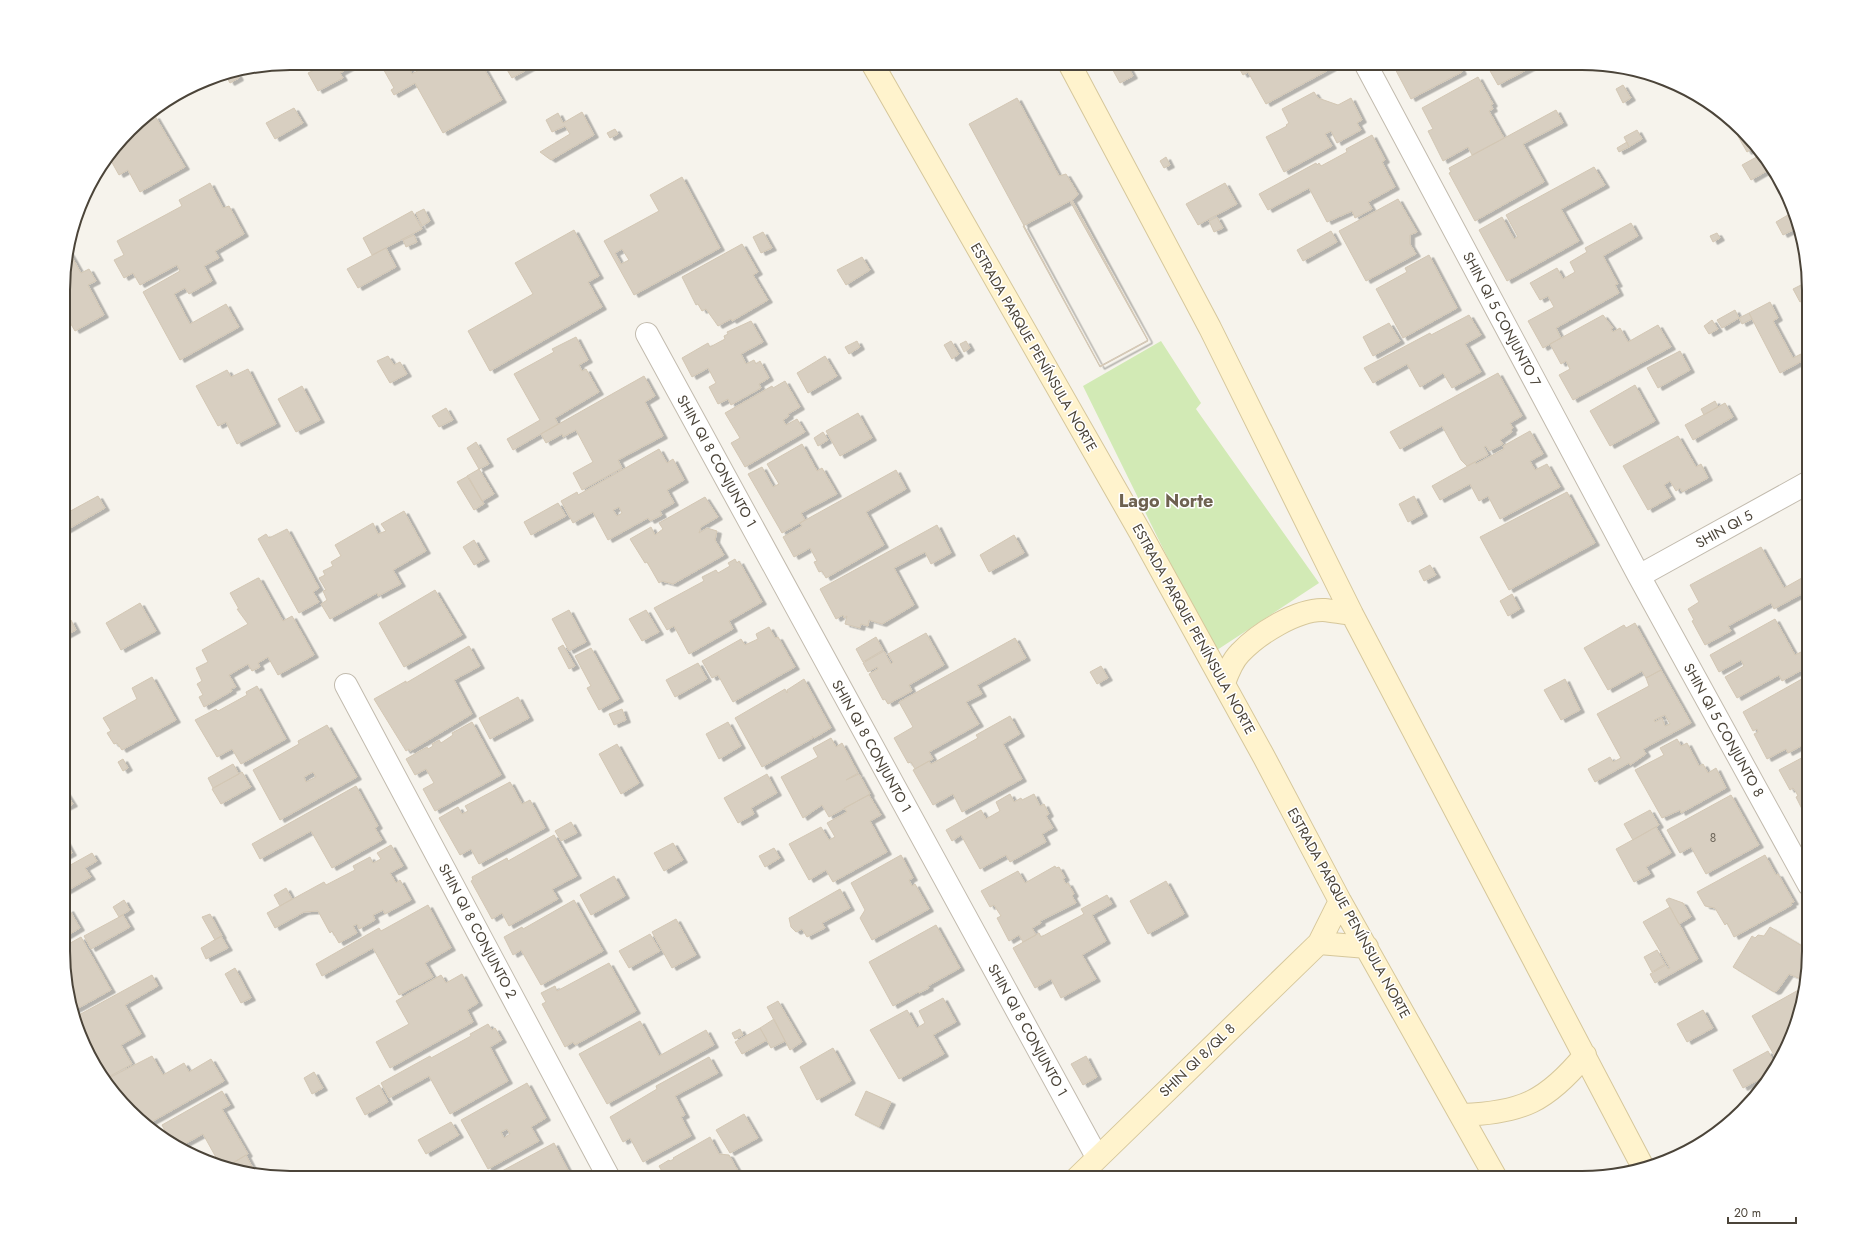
<svg xmlns="http://www.w3.org/2000/svg" width="1872" height="1241" viewBox="0 0 1872 1241" font-family="Jost,sans-serif">
	<defs>
		<filter id="shadow"><feDropShadow dx="4.5" dy="2.5" stdDeviation="0" flood-color="#0004"/></filter>
	</defs>
	<rect width="100%" height="100%" fill="#f6f3ec"/>
	<path fill="#d2eab5" d="M1161,341L1201,403L1196,409L1319,583L1214,652L1083,386Z"/>
	<path fill="#d8cfc1" stroke="#d3c7b4" fill-rule="evenodd" filter="url(#shadow)" d="M315,63H358L340,73L343,78L318,91L308,73L318,68Z
		M385,63H406L412,74L431,63H481L502,100L443,133L415,83L394,95L391,90L394,88L381,65Z
		M503,63H539L512,78Z
		M1109,63H1126L1133,76L1120,83Z
		M1240,63H1329L1332,68L1266,104L1248,72L1243,75L1239,68L1241,66Z
		M1392,63H1458L1462,72L1411,99Z
		M1486,63H1500L1489,69Z
		M1500,63H1530L1532,67L1498,85L1489,69Z
		M237,74L239,78L230,83L226,76Z
		M1478,77L1493,104L1491,105L1493,109L1489,111L1504,138L1472,155L1468,147L1443,161L1428,131L1433,129L1422,108Z
		M1623,85L1631,98L1623,103L1616,89Z
		M1314,92L1318,98L1338,105L1351,98L1362,120L1357,123L1361,130L1337,143L1331,131L1325,134L1332,146L1284,172L1266,137L1287,126L1286,125L1289,123L1282,109Z
		M1017,98L1059,176L1066,174L1078,194L1076,197L1072,200L1148,340L1100,366L969,124Z
		M294,108L303,123L275,139L266,123Z
		M1556,110L1563,123L1523,144L1544,182L1475,221L1449,173L1451,172L1449,168Z
		M582,112L594,135L551,160L540,152L570,134L565,126L552,132L546,120L558,113L563,123Z
		M155,116L185,167L140,192L128,170L119,175L110,159L134,128Z
		M615,129L618,134L610,138L607,133Z
		M1739,129L1752,140L1757,146L1747,152L1735,131Z
		M1637,130L1642,139L1629,147L1624,137Z
		M1372,135L1385,160L1382,162L1395,187L1368,202L1372,209L1355,218L1352,211L1327,222L1309,188L1268,210L1259,194L1316,163L1317,165L1319,163L1321,166L1347,152L1346,149Z
		M1627,142L1629,147L1619,152L1617,148Z
		M1762,154L1772,168L1751,180L1742,165Z
		M1166,157L1170,165L1164,168L1160,161Z
		M1594,167L1605,185L1561,209L1579,241L1507,281L1479,230L1502,217L1514,239L1518,237L1506,215Z
		M682,177L720,248L634,295L604,241L659,211L650,195ZM622,249L629,260L621,264L615,253Z
		M210,183L223,208L229,206L244,234L215,251L219,258L204,266L212,281L189,294L185,288L174,294L190,324L226,304L239,327L180,360L143,292L180,271L177,265L140,285L133,273L124,278L114,260L124,255L117,241L182,206L179,200Z
		M1225,183L1237,204L1198,225L1186,204Z
		M1398,199L1417,232L1410,235V244L1416,254L1366,281L1339,231Z
		M1070,201L1148,341L1100,367L1023,226Z
		M424,209L430,221L422,226L416,213Z
		M412,211L422,229L372,255L363,238Z
		M1793,212L1799,227L1783,235L1776,222Z
		M1217,217L1223,228L1214,232L1209,221Z
		M1631,223L1638,236L1603,256L1618,284L1615,285L1619,293L1556,328L1561,338L1543,348L1528,321L1554,307L1548,296L1540,300L1530,283L1557,268L1563,279L1575,272L1570,262L1587,252L1585,248Z
		M574,230L599,276L588,282L602,307L490,371L468,331L533,294L515,263Z
		M1331,231L1337,242L1303,261L1297,250Z
		M763,232L772,248L761,253L753,237Z
		M1717,233L1720,238L1713,242L1710,236Z
		M414,235L417,242L406,247L403,240Z
		M742,244L758,272L753,275L768,300L732,321L731,319L718,326L706,309L702,311L698,304L696,305L682,277Z
		M386,248L396,267L358,288L347,269Z
		M68,250L81,273L89,269L96,281L88,285L104,315L75,331L65,314V261Z
		M1429,255L1457,308L1403,338L1376,289L1407,272L1405,268Z
		M862,257L870,270L846,285L837,270Z
		M1809,281V298L1800,302L1793,289Z
		M1770,302L1778,318L1773,321L1793,358L1801,354L1804,360L1780,373L1749,313Z
		M1735,310L1739,318L1722,328L1717,320Z
		M1749,313L1752,319L1742,324L1739,318Z
		M1469,315L1481,335L1465,344L1481,372L1452,388L1443,373L1420,387L1407,364L1373,383L1364,368L1430,333L1431,335Z
		M1603,315L1613,328L1611,329L1613,332L1620,328L1628,342L1658,325L1671,347L1573,400L1559,375L1570,369L1566,361L1561,364L1550,344Z
		M1712,320L1718,329L1709,334L1704,326Z
		M751,321L763,342L741,354L746,364L754,360L756,364L760,361L769,378L759,384L761,388L731,405L728,399L718,404L709,387L716,383L708,368L692,377L682,358L708,343L710,347L725,339L724,336L728,334L727,332Z
		M1389,323L1400,341L1373,356L1363,337Z
		M576,337L588,360L579,365L582,371L586,369L599,392L555,418L558,424L513,450L507,439L540,420L514,374L554,352L552,349Z
		M857,341L860,347L849,354L845,347Z
		M951,341L959,354L952,359L944,345Z
		M966,341L970,348L964,352L960,344Z
		M1680,351L1690,370L1658,388L1647,368Z
		M388,356L394,365L400,362L407,374L390,383L377,361Z
		M825,356L837,376L808,393L797,373Z
		M248,369L276,424L237,444L226,422L218,426L196,386L227,370L231,377Z
		M1498,373L1522,416L1510,423L1513,428L1511,430L1512,432L1500,440L1503,444L1489,451L1486,446L1484,447L1488,455L1467,466L1461,460L1442,426L1400,449L1390,432Z
		M644,376L655,396L645,402L663,436L618,460L622,468L582,490L573,473L593,462L576,430L563,437L562,434L546,443L541,434Z
		M785,381L800,407L788,414L789,416L783,420L786,425L797,419L805,432L745,467L731,443L740,438L725,413L772,386L773,388Z
		M1635,385L1655,421L1610,446L1590,411Z
		M302,386L320,420L296,432L278,399Z
		M1715,401L1718,407L1704,415L1701,409Z
		M1725,403L1733,417L1693,440L1685,425Z
		M446,408L453,420L439,427L432,416Z
		M858,413L872,438L840,456L826,431Z
		M1530,431L1543,454L1530,461L1535,470L1547,464L1560,487L1500,519L1488,496L1479,501L1470,484L1440,500L1432,486L1475,462L1476,464L1504,449L1503,446Z
		M823,432L828,440L818,446L814,438Z
		M1678,436L1696,467L1701,464L1708,478L1682,492L1680,488L1676,491L1670,481L1664,485L1671,497L1648,510L1623,466Z
		M476,442L489,464L479,469L467,448Z
		M802,444L817,471L822,468L837,494L801,513L805,520L782,533L748,474L762,467L773,487L779,484L767,464Z
		M659,449L667,463L673,459L684,480L667,490L674,503L660,511L662,515L650,521L648,518L608,540L593,512L573,523L561,501L577,492L578,495ZM619,507L622,513L617,516L613,510Z
		M479,469L494,494L482,501L467,476Z
		M896,470L906,489L866,512L884,545L826,578L822,571L819,572L814,562L817,561L810,548L794,557L783,537L799,528L802,526L800,523Z
		M468,476L484,504L474,510L457,482Z
		M1567,492L1595,543L1509,590L1480,537Z
		M98,496L105,508L65,531V514Z
		M1414,496L1423,514L1408,522L1399,504Z
		M705,497L718,517L701,527L699,533L707,528L717,531L715,540L724,555L673,584L662,581L659,583L647,562L645,563L630,539L651,527L655,535L663,529L659,523Z
		M558,503L566,516L531,535L524,522Z
		M404,511L426,551L393,570L401,584L378,596L377,593L330,619L321,604L327,600L323,591L326,590L319,578L325,575L323,571L333,566L331,562L341,556L335,545L373,523L378,534L386,531L381,524Z
		M937,525L951,553L931,564L925,552L894,568L914,605L882,624L869,620L868,626L861,624L860,628L845,624L847,616L844,618L843,615L836,619L820,589Z
		M287,529L319,588L313,592L319,602L299,613L258,539L266,534L269,538Z
		M1014,535L1024,553L989,572L980,555Z
		M474,540L485,559L474,565L463,547Z
		M1761,547L1784,588L1809,574V590L1774,609L1771,603L1728,626L1731,631L1705,645L1692,621L1694,620L1688,609L1699,602L1690,585Z
		M735,559L737,563L739,561L762,602L729,621L733,629L689,654L674,626L667,630L654,608L704,581L702,577L716,570L718,573L730,566L728,563Z
		M1430,565L1436,575L1424,581L1419,571Z
		M258,578H259L283,621L292,616L314,655L278,675L268,657L258,663L260,667L252,671L248,664L229,675L236,687L231,689L232,691L204,707L199,697L203,695L197,684L202,681L196,668L208,662L202,650L248,624L237,609H239L230,593Z
		M435,590L462,635L404,667L379,623Z
		M1512,594L1520,609L1508,616L1500,601Z
		M140,603L156,631L121,650L106,623Z
		M569,610L586,642L569,651L552,619Z
		M646,610L659,632L642,641L629,619Z
		M1775,619L1795,655L1809,648V666L1782,681L1779,675L1737,698L1725,677L1744,666L1741,660L1719,672L1710,655Z
		M71,620L76,630L65,636V624Z
		M1635,623L1661,670L1646,678L1642,671L1608,690L1584,648L1624,625L1626,628Z
		M769,627L775,638L778,637L795,667L733,702L718,675L712,678L702,661L741,639L745,645L758,639L756,634Z
		M926,633L944,665L909,685L912,691L888,704L885,699L883,700L869,674L878,669L877,667L868,672L863,663L884,651L891,664L893,662L888,654Z
		M876,637L883,650L863,662L856,649Z
		M1015,638L1026,658L977,685L982,694L966,702L979,724L929,752L933,759L915,769L911,762L908,763L894,738L913,727L899,702Z
		M563,645L575,666L569,669L558,648Z
		M469,646L480,666L454,680L472,714L410,751L409,749L406,751L374,699L406,681V683Z
		M591,648L619,699L599,710L587,688L591,686L575,656Z
		M698,663L707,679L675,697L666,680Z
		M1101,666L1108,678L1097,684L1090,672Z
		M1661,670L1691,723L1643,749L1646,754L1630,765L1629,763L1595,782L1588,769L1610,757L1613,762L1621,758L1597,714L1649,686L1646,678ZM1665,715L1670,724L1665,726L1662,718L1655,722L1654,720Z
		M1809,675V742L1788,753L1786,749L1767,759L1754,734L1758,732L1757,729L1753,731L1743,712Z
		M152,677L176,720L122,750L117,743L114,744L107,733L111,731L103,718L137,699L132,688Z
		M804,679L831,728L814,738L812,736L813,738L762,767L735,718L785,689L787,693V690Z
		M1565,679L1580,710L1561,720L1544,690Z
		M257,686L286,739L241,764L232,749L217,757L195,720L216,709L218,711L247,695L246,692Z
		M518,697L529,718L490,739L479,718Z
		M622,709L626,720L614,725L609,714Z
		M1010,716L1020,734L1003,744L1022,779L962,812L953,794L933,805L913,770L929,761L931,764L935,762L978,738L976,735Z
		M472,722L501,775L435,811L423,789L434,783L426,769L415,775L406,759L427,747L428,749L433,746L432,744L439,740L441,743L453,735L452,733Z
		M728,722L741,746L719,759L706,734Z
		M327,725L357,777L280,820L253,770L299,744L298,741ZM313,772L316,777L306,782L304,777Z
		M831,738L836,747L842,743L858,773L846,780L859,774L870,794L829,817L822,805L803,818L781,777L818,757L813,748Z
		M1677,739L1681,746L1687,743L1699,766L1703,764L1708,773L1716,768L1726,788L1681,813L1680,810L1662,818L1635,770L1664,755L1660,748Z
		M617,744L639,783L621,794L599,754Z
		M1809,754V818L1807,819L1796,797L1798,796L1796,792L1793,788L1790,790L1779,770Z
		M123,759L128,768L123,771L118,762Z
		M233,764L239,774L213,788L208,778Z
		M242,772L251,787L221,804L212,789Z
		M767,774L777,793L751,808L754,814L738,823L724,798Z
		M510,782L522,804L530,800L545,828L479,864L471,849L460,855L439,818L458,807L462,814L468,811L465,806Z
		M356,786L378,826L375,828L382,840L332,868L311,831L260,859L252,844Z
		M65,791L73,804L65,808Z
		M1010,794L1014,802L1021,798L1022,800L1034,794L1040,806L1044,804L1049,814L1046,816L1053,828L1042,834L1046,842L1010,862L1006,855L980,869L961,835L952,841L946,830L981,810L986,819L1000,811L996,802Z
		M869,795L881,815L870,821L887,852L833,882L826,870L809,880L789,844L821,827L829,840L835,837L827,823L847,812L844,808Z
		M1731,795L1759,845L1706,874L1691,847L1680,853L1667,830Z
		M1650,810L1659,825L1633,840L1624,824Z
		M571,822L577,833L561,841L555,831Z
		M1656,827L1671,853L1646,867L1650,874L1634,882L1616,849Z
		M554,835L577,876L552,889L558,899L509,926L502,913L492,919L471,881L473,880L472,877L507,858L508,861Z
		M65,840L72,853L65,857Z
		M673,843L683,860L664,871L654,853Z
		M391,845L403,866L390,873L396,883L400,880L411,900L385,914L383,910L373,915L375,920L359,929L357,924L353,926L357,933L339,943L332,931L330,933L318,911L304,912L275,928L267,913L324,882L326,885L355,870L353,866L370,857L373,863L381,859L377,853Z
		M774,848L780,858L765,867L759,856Z
		M92,853L97,861L85,868L91,877L65,892V868Z
		M901,855L913,878L909,880L912,886L915,884L929,909L872,940L860,918L865,910L851,883Z
		M1765,855L1776,875L1778,874L1794,902L1791,903L1792,905L1734,937L1727,923L1725,925L1715,908L1705,906L1697,892Z
		M1055,866L1056,868L1059,867L1065,878L1063,879L1066,884L1068,883L1074,894L1072,896L1076,903L1040,921L1041,923L1032,928L1036,935L1023,942L1019,935L1009,941L997,918L1001,916L994,905L990,907L981,891L1018,871L1025,883Z
		M614,876L625,896L591,915L580,895Z
		M1166,881L1184,914L1148,934L1130,901Z
		M286,888L292,899L280,906L274,895Z
		M840,889L850,908L822,923L825,928L807,937L802,929L796,932L791,927L789,918Z
		M1107,895L1112,904L1092,915L1106,941L1082,955L1096,979L1061,998L1051,979L1035,988L1013,948L1039,933L1041,937L1084,914L1081,909Z
		M1669,898L1683,903L1691,917L1679,924L1666,900Z
		M124,900L130,910L119,917L113,907Z
		M574,900L603,951L541,985L521,950L513,955L504,937L522,927L523,929Z
		M428,905L451,948L425,963L433,977L399,995L373,948L322,976L316,964L379,928L381,931Z
		M1670,907L1698,959L1655,983L1650,974L1666,965L1668,969L1670,968L1643,922Z
		M69,909L80,928L65,937V912Z
		M210,914L222,936L215,940L202,917Z
		M123,915L130,927L91,949L84,936Z
		M676,919L696,955L672,968L652,932Z
		M936,925L960,968L928,986L929,988L919,993L918,992L893,1006L869,962Z
		M1770,927L1809,950L1808,968L1801,979L1789,974L1777,991L1774,992L1733,967L1752,936L1755,938L1758,935L1764,936Z
		M650,934L660,951L629,968L619,951Z
		M221,936L228,948L206,959L201,948Z
		M81,937L111,990L75,1010L65,980V946Z
		M1657,950L1665,964L1652,972L1644,957Z
		M609,963L636,1011L575,1045L573,1042L565,1047L542,1004L546,1002L541,993L555,986L557,991Z
		M235,968L251,998L241,1003L225,974Z
		M462,974L478,1003L467,1010L473,1022L390,1068L376,1042L409,1024L396,1001L441,975L446,983Z
		M152,975L158,986L125,1005L141,1034L121,1045L132,1064L105,1079L94,1065L77,1016Z
		M1802,988L1804,990L1797,1024L1778,1062L1752,1016Z
		M943,998L956,1022L933,1035L944,1054L899,1079L870,1030L907,1010L917,1028L925,1023L919,1011Z
		M778,1001L802,1042L790,1050L767,1007Z
		M1703,1010L1713,1028L1687,1042L1677,1024Z
		M774,1019L785,1041L771,1048L760,1028Z
		M640,1021L659,1056L706,1030L714,1045L607,1104L579,1054Z
		M488,1024L492,1030L495,1028L502,1040L490,1047L508,1081L450,1114L429,1076L389,1098L381,1083L430,1056L431,1058L471,1036L470,1034Z
		M760,1028L767,1040L742,1054L735,1042Z
		M740,1029L743,1035L735,1039L732,1033Z
		M833,1048L851,1081L817,1100L800,1067Z
		M1768,1051L1776,1066L1773,1072L1743,1088L1733,1070Z
		M152,1056L163,1075L184,1063L189,1072L211,1059L224,1081L146,1125L129,1111L120,1099L123,1098L120,1092L116,1094L105,1080Z
		M1086,1056L1097,1077L1083,1085L1071,1064Z
		M709,1057L718,1073L675,1096L685,1115L681,1117L691,1136L643,1162L630,1138L623,1142L610,1117L657,1089L656,1086Z
		M314,1072L323,1088L312,1094L304,1078Z
		M527,1083L546,1118L531,1127L539,1141L488,1169L461,1120ZM507,1129L510,1134L504,1138L501,1132Z
		M379,1085L388,1102L365,1115L356,1098Z
		M222,1091L230,1105L222,1109L248,1154L226,1167L222,1159L218,1161L203,1134L179,1147L172,1144L162,1125Z
		M866,1091L891,1102L879,1127L855,1115Z
		M744,1114L758,1138L730,1153L716,1130Z
		M451,1122L459,1135L426,1154L418,1140Z
		M157,1127L164,1140L152,1130Z
		M710,1137L719,1154L729,1155L742,1178H663L664,1175L659,1166L669,1160L670,1161L674,1159L673,1158Z
		M554,1143L572,1178H489Z
		M246,1155L255,1172L225,1167H226Z
		M779,1173L782,1178H770Z"/>
	<g fill="none" stroke-linecap="round" stroke-linejoin="round">
		<defs>
			<path id="street" d="M1365,63L1639,576L1809,885
				M647,334L1097,1157
				M1639,576L1809,482
				M346,685L609,1178"/>
			<path id="secondary" d="M872,63L1140,532L1264,757L1340,901L1496,1178
				M1069,63L1210,328L1352,614L1644,1169
				M1224,683C1228,672 1232,661 1240,653C1258,634 1297,609 1324,610C1333,611 1343,613 1352,614
				M1319,943L1367,947
				M1462,1115C1522,1113 1547,1101 1585,1055
				M1077,1178L1319,943L1340,901"/>
		</defs>
		<use href="#street" stroke="#c2bbae" stroke-width="24"/>
		<use href="#secondary" stroke="#d6c79b" stroke-width="24"/>
		<use href="#street" stroke="#fff" stroke-width="22"/>
		<use href="#secondary" stroke="#fff3cd" stroke-width="22"/>
	</g>
	<g text-anchor="middle" dominant-baseline="central" stroke-width="3" stroke-linejoin="round" paint-order="stroke">
		<g font-size="12" fill="#6e675b">
			<text x="1713" y="838">8</text>
		</g>
		<g font-size="14" fill="#4b4439" stroke="#fff">
			<text transform="translate(1502 319) rotate(62)">SHIN QI 5 CONJUNTO 7</text>
			<text transform="translate(1034 347) rotate(60)">ESTRADA PARQUE PENÍNSULA NORTE</text>
			<text transform="translate(717 461) rotate(61)">SHIN QI 8 CONJUNTO 1</text>
			<text transform="translate(1724 529) rotate(-29)">SHIN QI 5</text>
			<text transform="translate(1194 629) rotate(61)">ESTRADA PARQUE PENÍNSULA NORTE</text>
			<text transform="translate(1724 730) rotate(61)">SHIN QI 5 CONJUNTO 8</text>
			<text transform="translate(872 746) rotate(61)">SHIN QI 8 CONJUNTO 1</text>
			<text transform="translate(1349 913) rotate(61)">ESTRADA PARQUE PENÍNSULA NORTE</text>
			<text transform="translate(478 931) rotate(62)">SHIN QI 8 CONJUNTO 2</text>
			<text transform="translate(1028 1030) rotate(61)">SHIN QI 8 CONJUNTO 1</text>
			<text transform="translate(1197 1060) rotate(-44)">SHIN QI 8/QL 8</text>
		</g>
		<g font-size="18" font-weight="bold" fill="#6e6250" stroke="#fff">
			<text x="1166" y="501">Lago Norte</text>
		</g>
	</g>
	<path d="M0 0H1872V1241H0ZM290 70H1582A220 220 0 0 1 1802 290V951A220 220 0 0 1 1582 1171H290A220 220 0 0 1 70 951V290A220 220 0 0 1 290 70Z" fill="#fff" fill-rule="evenodd"/>
	<path fill="none" stroke="#4b4439" stroke-width="2" d="M290 70H1582A220 220 0 0 1 1802 290V951A220 220 0 0 1 1582 1171H290A220 220 0 0 1 70 951V290A220 220 0 0 1 290 70Z"/>
	<path d="M1728 1217v6h68v-6" fill="none" stroke="#4b4439" stroke-width="2"/>
	<text x="1734" y="1217" font-size="12" fill="#4b4439" stroke="#ffffff" stroke-width="3" paint-order="stroke">20 m</text>
</svg>
